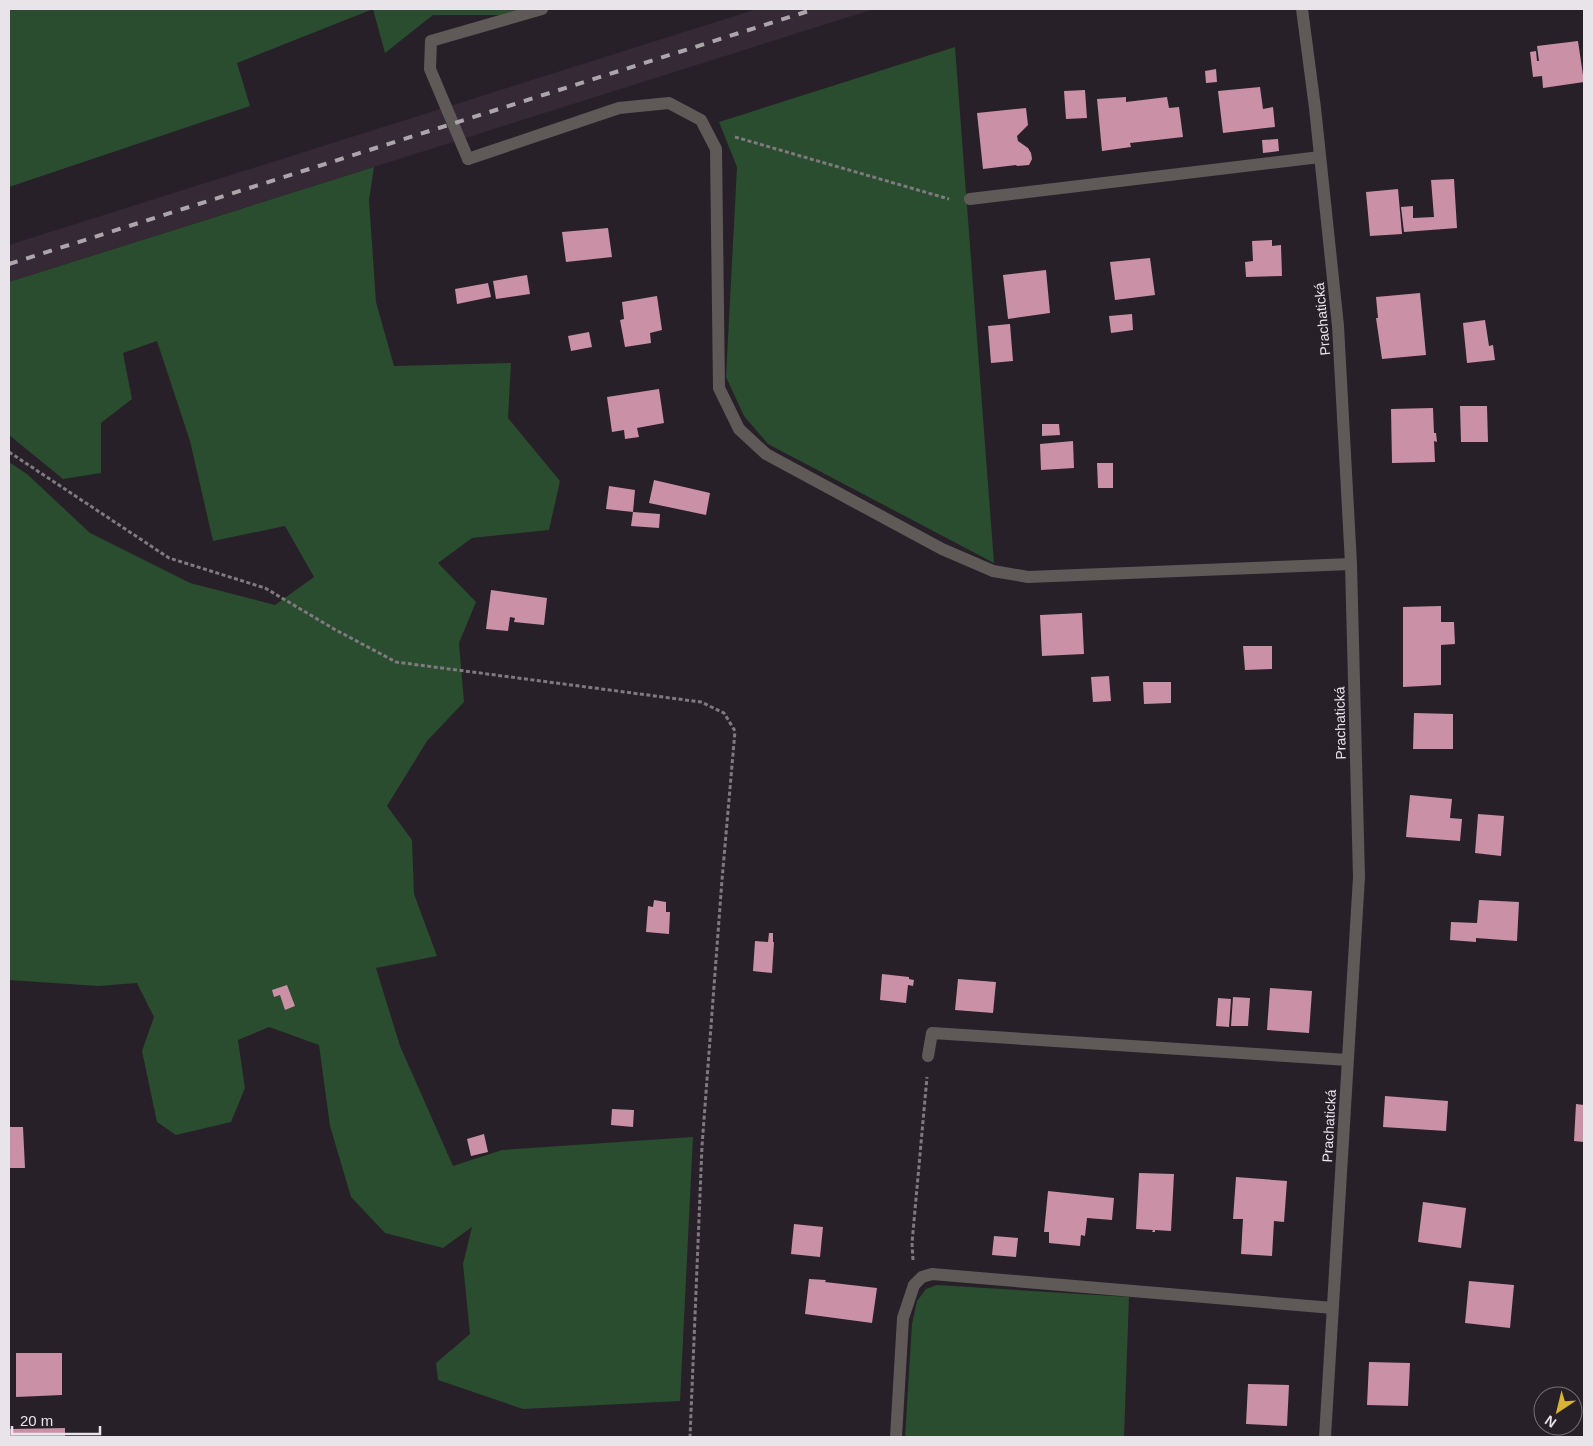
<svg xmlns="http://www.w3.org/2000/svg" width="1593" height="1446" viewBox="0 0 1593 1446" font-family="Arial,sans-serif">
	<rect width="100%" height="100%" fill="#272028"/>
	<path fill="#342935" d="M757,9H874L9,282V245Z"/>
	<path fill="#2a4c2f" d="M9,9H540L522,15H433L385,53L373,9L237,63L250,106L9,187Z
		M955,47L994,563L768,444L744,416L726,377L737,167L719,122Z
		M374,167L369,200L376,302L394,366L511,363L508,418L560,481L549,530L472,538L438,563L476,602L459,643L464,702L427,741L387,806L412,840L414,894L437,956L376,968L400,1046L453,1166L502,1150L693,1137L680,1401L523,1409L438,1380L436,1363L470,1334L463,1264L472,1227L443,1248L385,1233L351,1197L330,1126L319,1045L269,1027L238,1040L245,1088L231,1122L176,1135L157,1122L142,1051L154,1017L137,983L98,986L9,980V462L27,474L90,533L190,583L275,605L314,577L285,526L213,541L190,441L157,341L123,353L132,399L101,423V473L63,479L9,435V282Z
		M937,1285L1129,1297L1124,1437H905L912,1324L917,1301L926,1289Z"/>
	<path fill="#c990a6" d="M1578,41L1584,82L1543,88L1542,76L1533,77L1530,52L1536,51L1537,61H1539L1537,46Z
		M1216,69L1217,82L1206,83L1205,71Z
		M1260,87L1263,109L1273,107L1275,127L1223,133L1218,91Z
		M1085,90L1087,118L1066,119L1064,91Z
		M1126,97V102L1167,97L1169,108L1179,107L1183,137L1130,143L1131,147L1102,151L1097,99Z
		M1026,108L1028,125L1017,136L1018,141L1028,148L1031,153L1032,159L1029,165L1017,166L1016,165L983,169L977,113Z
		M1278,139L1279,151L1263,153L1262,140Z
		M1454,179L1457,228L1404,232L1401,207L1413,206V218L1434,217L1431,180Z
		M1398,189L1402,234L1370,236L1366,192Z
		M608,228L612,257L566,262L562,232Z
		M1272,240V246L1281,245L1282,276L1246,277L1245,262L1253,261L1252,241Z
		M1150,258L1155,295L1115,300L1110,262Z
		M1046,270L1050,313L1008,319L1003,275Z
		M527,275L530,294L496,299L493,281Z
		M488,283L491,297L457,304L455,289Z
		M1420,293L1426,355L1382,359L1376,318H1378L1376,297Z
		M657,296L662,330L650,333L651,343L625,347L620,320L624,319L622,302Z
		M1132,314L1133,330L1111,333L1109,316Z
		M1485,320L1489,346L1493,345L1495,360L1467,363L1463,323Z
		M1010,324L1013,361L991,363L988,326Z
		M589,332L592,347L571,351L568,336Z
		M659,389L664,423L637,428L639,437L625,439L624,430L612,432L607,397Z
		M1460,406H1487L1488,442H1461Z
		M1433,408L1434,433H1436L1437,442L1434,441L1435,462L1392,463L1391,409Z
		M1042,424H1059L1060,435L1042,436Z
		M1073,441L1074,468L1041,470L1040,444Z
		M1097,463H1113V488H1098Z
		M654,480L710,493L706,515L649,503Z
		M609,486L635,490L633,512L606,509Z
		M633,512L660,514L659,528L631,526Z
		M491,590L547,598L544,625L514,622L515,618L510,617L508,631L486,629Z
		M1441,606V622H1454L1455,644L1441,645V685L1403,687V607Z
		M1082,613L1084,654L1042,656L1040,615Z
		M1243,646H1272V669L1245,670Z
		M1109,676L1111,701L1093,702L1091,677Z
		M1143,682H1171V703L1144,704Z
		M1414,713L1453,714V749H1413Z
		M1410,795L1452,799L1450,818L1462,819L1460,841L1406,837Z
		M1478,814L1504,816L1501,856L1475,853Z
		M654,900L666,902V912H670L669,934L646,932L648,906L653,907Z
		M1479,900L1519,902L1517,941L1476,938V942L1450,940L1451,922L1477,923Z
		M769,933H773V942H774L772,973L753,971L755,941L768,942Z
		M882,974L909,977V979L914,980L913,986L908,985L906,1003L880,1000Z
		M958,979L996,982L993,1013L955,1010Z
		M287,985L295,1006L285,1010L280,995L274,997L272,990Z
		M1270,988L1312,991L1309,1033L1267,1030Z
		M1233,997L1250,998L1248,1026H1231Z
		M1218,998L1231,999L1229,1027L1216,1026Z
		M1385,1096L1448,1101L1446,1131L1383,1127Z
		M1576,1104L1584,1105V1142L1574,1141Z
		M612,1109L634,1110L633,1127L611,1125Z
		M9,1127H23L25,1168H9Z
		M484,1134L488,1152L471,1156L467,1139Z
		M1139,1173L1174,1174L1171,1231L1155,1230V1232H1152L1153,1230L1136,1229Z
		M1236,1177L1287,1181L1284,1222L1274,1221L1272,1256L1241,1254L1243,1219H1233Z
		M1048,1191L1114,1198L1112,1220L1087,1218L1085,1236L1081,1235L1080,1246L1049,1243V1232H1044Z
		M1423,1202L1466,1208L1461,1248L1418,1242Z
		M794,1224L823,1227L820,1257L791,1254Z
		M994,1236L1018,1238L1016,1257L992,1255Z
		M809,1279L826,1280L825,1282L877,1288L872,1323L805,1314Z
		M1469,1281L1514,1285L1510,1328L1465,1323Z
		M16,1353H62V1395L16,1397Z
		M1369,1362L1410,1363L1408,1406L1367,1405Z
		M1248,1384L1289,1385L1287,1426L1246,1424Z
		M65,1428V1437H9V1429Z"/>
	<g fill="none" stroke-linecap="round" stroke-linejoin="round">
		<path stroke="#7f7980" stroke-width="3" stroke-dasharray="4 2.5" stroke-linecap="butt" d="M735,137L949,199
			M9,452L169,558L265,588L334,629L396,662L701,702L724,713L735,731L722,880L702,1146L690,1437
			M913,1260L912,1243L927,1077"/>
		<path stroke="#5f5958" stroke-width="12" d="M468,159L430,69L431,41L542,9"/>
		<path stroke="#5f5958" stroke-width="12" d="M1302,9L1315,108L1338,326L1351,564L1359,877L1325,1437
			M468,159L619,108L669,103L701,120L716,149L719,388L739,429L766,454L942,549L993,571L1028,577L1351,564
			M970,199L1320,157
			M928,1056L932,1033L1348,1060
			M896,1437L903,1318L914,1285L922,1277L932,1274L1333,1308"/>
		<path stroke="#aca6ac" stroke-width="4" stroke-dasharray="9 9" stroke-linecap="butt" d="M9,264L815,9"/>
	</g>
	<g text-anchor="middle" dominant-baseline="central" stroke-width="5" stroke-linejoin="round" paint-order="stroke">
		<g font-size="14" fill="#e9e4e9" stroke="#272028">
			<text transform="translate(1322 319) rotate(-95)">Prachatická</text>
			<text transform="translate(1340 723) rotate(-91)">Prachatická</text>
			<text transform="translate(1329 1126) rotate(-87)">Prachatická</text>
		</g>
	</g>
	<rect width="1593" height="1446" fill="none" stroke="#e9e4e9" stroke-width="20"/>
	<g transform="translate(1558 1411) rotate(215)"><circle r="24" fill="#272028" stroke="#756e75"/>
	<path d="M0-4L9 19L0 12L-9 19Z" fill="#d8b434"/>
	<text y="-8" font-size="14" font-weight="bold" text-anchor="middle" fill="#e9e4e9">N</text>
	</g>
	<path d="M12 1426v8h88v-8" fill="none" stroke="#e9e4e9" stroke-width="2.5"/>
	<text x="20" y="1426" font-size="15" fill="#e9e4e9" stroke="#272028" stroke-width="4" paint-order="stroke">20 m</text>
</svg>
